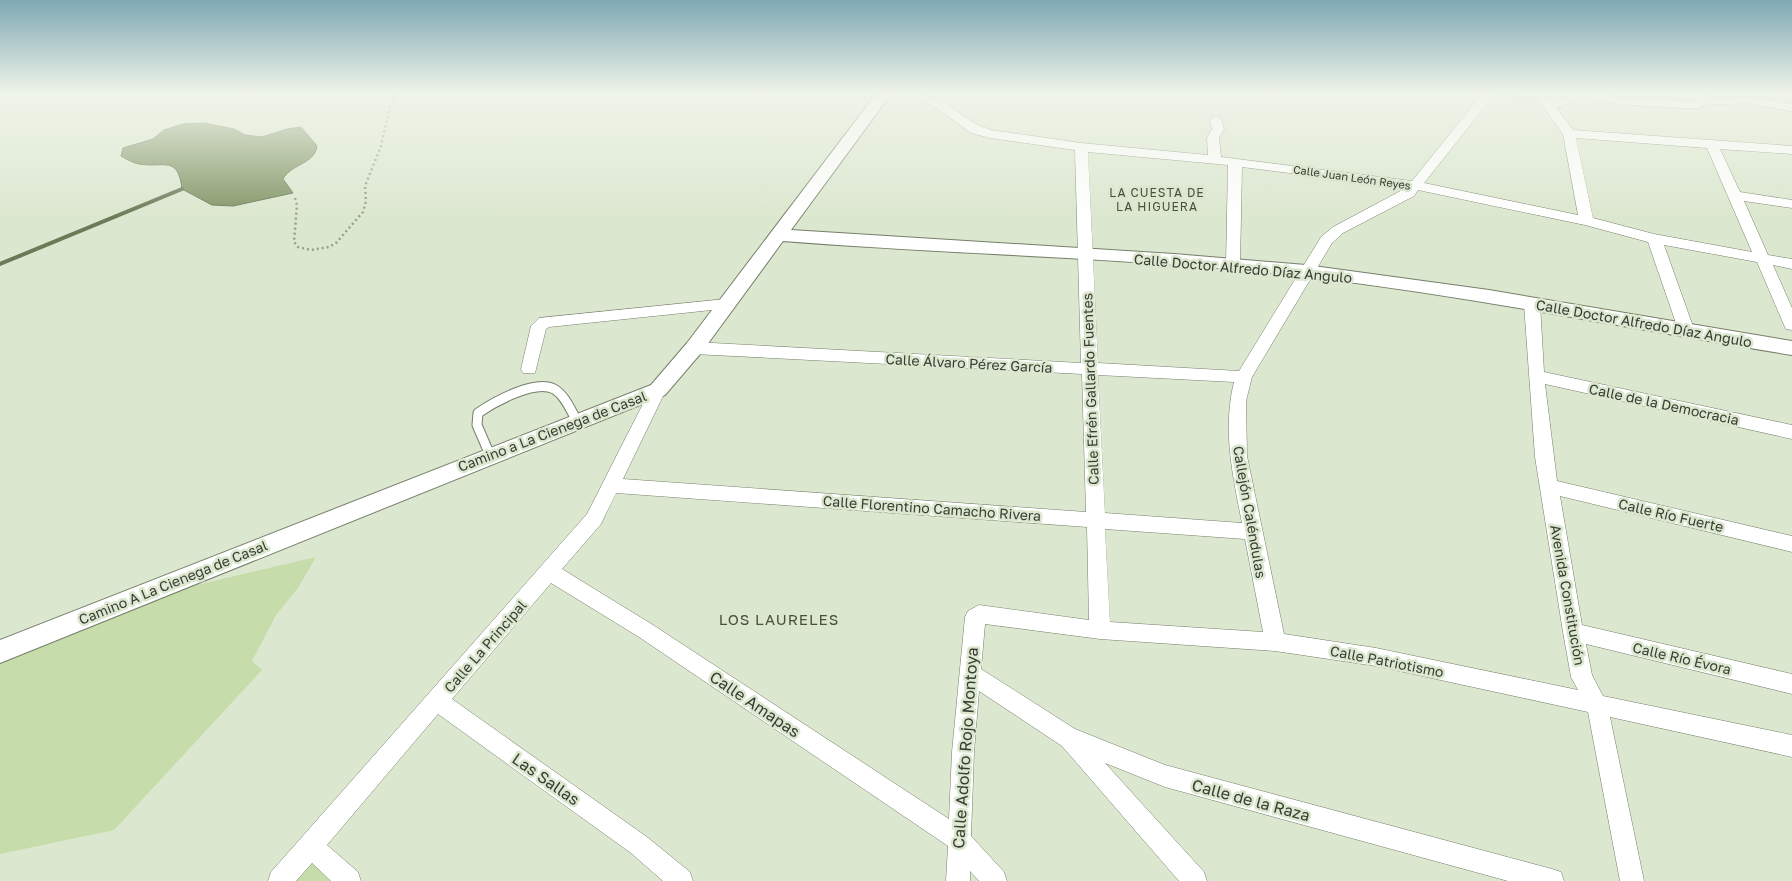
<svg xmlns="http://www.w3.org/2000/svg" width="1792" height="881" viewBox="0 0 1792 881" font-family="'Golos Text',sans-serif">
	<rect width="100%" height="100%" fill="#dce7cf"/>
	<path fill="#c6dcaa" d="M316,557L298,588L276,615L252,661L262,670L114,830L0,854V660L188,587Z
		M314,860L332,881H279Z"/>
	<path fill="#829566" stroke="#6c7a57" d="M204,123L234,129L245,135L262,137L287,129L301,127L317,146C315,164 291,164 283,179L293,193L233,206L212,205L182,189C178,155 164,168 139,164C133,163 126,159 121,156L123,148L153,139L164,130L183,124Z"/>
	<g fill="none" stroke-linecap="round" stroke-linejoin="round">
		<path stroke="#6c7a57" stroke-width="4" d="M0,264L182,189"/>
		<defs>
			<path id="service-far1" d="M1585,94L1622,101L1688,105H1697L1704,100
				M1693,94L1709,101L1749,100L1792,108
				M1548,108L1581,94"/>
			<path id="service" d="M490,455L477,425L478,413C494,402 535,379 554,389C565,395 571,411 577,421"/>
			<path id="minor" d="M910,94C949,94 959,121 991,130L1081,143L1208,155L1207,138L1212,129L1210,120L1216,116L1222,120L1224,129L1219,138L1221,157L1412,181L1482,94H1492L1491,99L1424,183L1578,215L1563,134L1539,101L1541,98H1549L1573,130L1792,146V154L1720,149L1740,192L1792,200V208L1744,201L1768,255L1792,259V269L1773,265L1792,308V330L1786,329L1784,325L1757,262L1664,245L1695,332L1693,336H1681L1679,332L1648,242L1585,225L1418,190L1414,196L1343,233L1332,243L1252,377L1246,401L1247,456L1284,634L1376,648L1578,690L1571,677L1563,632L1535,457L1524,304L1527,300H1537L1540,304L1544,372L1792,425V439L1545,384L1557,481L1792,536V552L1560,496L1582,625L1792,674V694L1586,644L1592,675L1603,696L1792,735V757L1610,717L1644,881H1620L1588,712L1376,666L1275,651L1100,639L985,624L981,669L1075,729L1165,765L1552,869L1561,872L1564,881H1508L1165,787L1105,763L1204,872L1207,881H1179L1062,746L979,691L974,752L971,836L1004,872L1007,881H979L970,871V881H946L948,846L639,637L551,583L452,699L647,837L690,872L693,881H663L631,853L438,714L327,845L358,872L361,881H331L312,863L296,881H268L271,872L302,837L587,514L652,386L658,384L664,386L666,390L623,479L1086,512L1082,374L694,354L688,352L686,348L688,344L694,342L1081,363L1075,150L990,138L971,133L941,111ZM1576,138L1707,148L1752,252L1654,234L1593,218ZM1088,152L1228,165L1226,265L1233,270L1240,265L1242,167L1406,188L1333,227L1321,237L1239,371L1098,363ZM1098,375L1234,382C1222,430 1233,477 1242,523L1105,513ZM616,493L1087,527L1089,620L979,605L968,611L965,617L952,752L949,819L653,625L562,569L601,524ZM1105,529L1245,539L1263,632L1110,622Z
				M726,299L731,300L734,304L731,308L549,327L546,329L535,373H523L521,369L531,326L539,318Z"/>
			<path id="tertiary" d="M876,94H891L791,230L1174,254L1306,265L1489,290L1792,341V355C1631,329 1470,296 1308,277C1134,257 958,255 783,241L701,353L665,395L0,663V640L651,385L687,343Z"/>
		</defs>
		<use href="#service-far1" stroke="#767f6a" stroke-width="8"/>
		<use href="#service" stroke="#767f6a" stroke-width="11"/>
		<use href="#minor" stroke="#767f6a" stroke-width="1"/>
		<use href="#tertiary" stroke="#767f6a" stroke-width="2"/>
		<path stroke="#979f8d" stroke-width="2.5" stroke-dasharray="2 3" stroke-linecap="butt" d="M1499,95L1533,98
			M295,198L297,205L294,242L298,247L311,250L329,247L336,243L363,212L366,201L365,186L381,146L390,107L398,94"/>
		<use href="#service-far1" stroke="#fff" stroke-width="7"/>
		<use href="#service" stroke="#fff" stroke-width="9"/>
		<use href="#minor" fill="#fff" fill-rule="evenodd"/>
		<use href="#tertiary" fill="#fff" fill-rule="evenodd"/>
	</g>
	<linearGradient id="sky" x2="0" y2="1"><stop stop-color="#7fa8b4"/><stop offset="0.43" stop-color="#eff4e9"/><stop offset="1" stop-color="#eff4e9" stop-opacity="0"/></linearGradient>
	<rect width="1792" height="218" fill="url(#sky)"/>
	<g text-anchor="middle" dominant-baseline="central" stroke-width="5" stroke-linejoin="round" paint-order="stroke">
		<g font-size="11" fill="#383c33" stroke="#dce7cf">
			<text transform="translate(1352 177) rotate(8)">Calle Juan León Reyes</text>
		</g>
		<g font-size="12" letter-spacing="1" fill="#49513d" stroke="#dce7cf">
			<text x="1157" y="192">LA CUESTA DE<tspan x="1157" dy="14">LA HIGUERA</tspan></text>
		</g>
		<g font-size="14" fill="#383c33" stroke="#dce7cf">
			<text transform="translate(1243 268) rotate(5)">Calle Doctor Alfredo Díaz Angulo</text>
			<text transform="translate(1644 323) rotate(10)">Calle Doctor Alfredo Díaz Angulo</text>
			<text transform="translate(969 363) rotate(3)">Calle Álvaro Pérez García</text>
			<text transform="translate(1090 389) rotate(-92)">Calle Efrén Gallardo Fuentes</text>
			<text transform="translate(1664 404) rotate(12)">Calle de la Democracia</text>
			<text transform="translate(552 431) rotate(-21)">Camino a La Cienega de Casal</text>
			<text transform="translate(932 508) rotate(4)">Calle Florentino Camacho Rivera</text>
			<text transform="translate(1250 512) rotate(80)">Callejón Caléndulas</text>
			<text transform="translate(1671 515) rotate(13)">Calle Río Fuerte</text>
			<text transform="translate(173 582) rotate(-22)">Camino A La Cienega de Casal</text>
			<text transform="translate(1568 595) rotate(80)">Avenida Constitución</text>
			<text transform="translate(485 646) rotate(-49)">Calle La Principal</text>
			<text transform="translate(1682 658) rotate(13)">Calle Río Évora</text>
			<text transform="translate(1387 661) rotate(11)">Calle Patriotismo</text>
		</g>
		<g font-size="15" letter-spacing="1" fill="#49513d" stroke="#dce7cf">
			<text x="779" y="619">LOS LAURELES</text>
		</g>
		<g font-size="16" fill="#383c33" stroke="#dce7cf">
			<text transform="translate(755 704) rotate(34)">Calle Amapas</text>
			<text transform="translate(965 748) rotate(-86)">Calle Adolfo Rojo Montoya</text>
			<text transform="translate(546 779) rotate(35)">Las Sallas</text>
			<text transform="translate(1251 800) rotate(15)">Calle de la Raza</text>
		</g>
	</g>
</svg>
